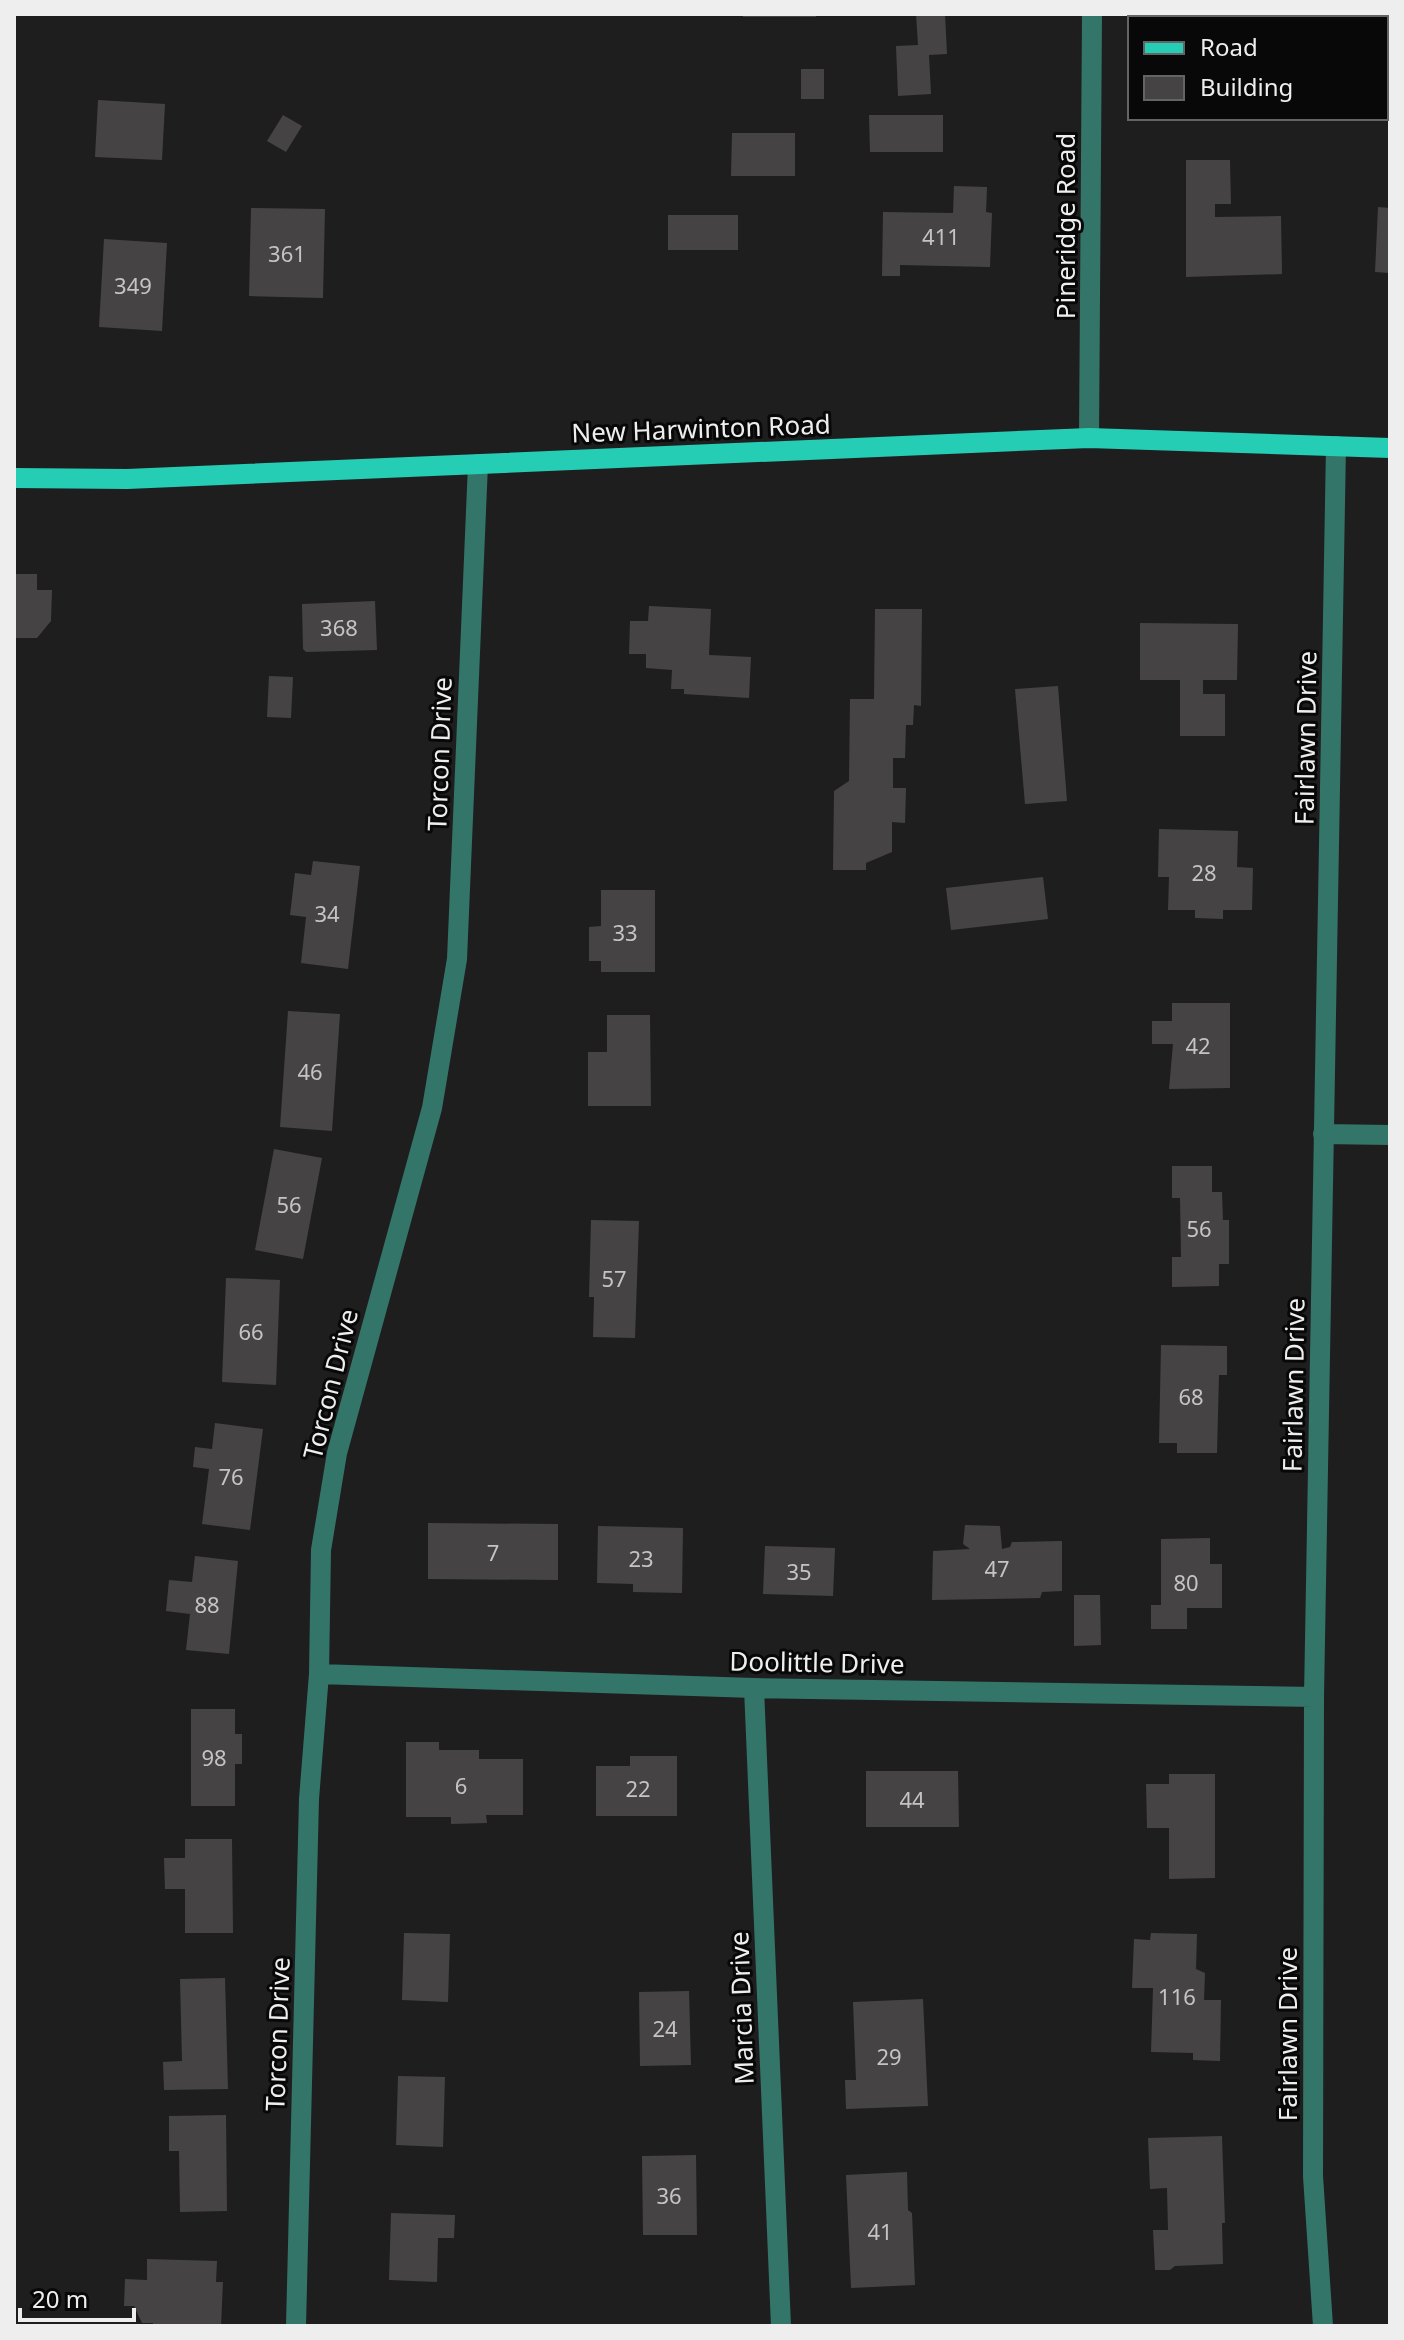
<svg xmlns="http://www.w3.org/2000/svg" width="1404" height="2340" viewBox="0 0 1404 2340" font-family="'Noto Sans',sans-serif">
	<rect width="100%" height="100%" fill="#1f1e1f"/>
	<path fill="#464345" d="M743,14H816V17H743Z
		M916,14H945L947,54L929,55L931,94L898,96L896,46L918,45Z
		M1186,14H1240L1239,18H1185Z
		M801,69H824V99H801Z
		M98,100L165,104L162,160L95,157Z
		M283,115L302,126L286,152L267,141Z
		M869,115H943V152H870Z
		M732,133H795V176H731Z
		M1186,160H1230L1231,204H1215V217L1281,216L1282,274L1186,277Z
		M954,186L987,187L986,212L992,213L990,267L900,265V276H882L883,212L953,213Z
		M1378,207L1390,208V273L1375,272Z
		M251,208L325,209L323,298L249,296Z
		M668,215H738V250H668Z
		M104,239L167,243L162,331L99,327Z
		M14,574H37V590H52L51,621L37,638H14Z
		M375,601L377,650L306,652L303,649L302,604Z
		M649,606L711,609L709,655L751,657L749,698L684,694V689H671L672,670L646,668V654H629L630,621H648Z
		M875,609H922L921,706L914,705L913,725H906L905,758H893V788H906L905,823L892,822V852L866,863V870H833L834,791L849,781L850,699H874Z
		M1140,623L1238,624L1237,680H1203V694H1225V736H1180V680H1140Z
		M269,676L293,677L291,718L267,717Z
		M1058,686L1067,801L1025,804L1015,689Z
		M1159,829L1238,831L1237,867L1253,868L1252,910H1223V919L1195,918V910H1168L1169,877H1158Z
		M313,861L360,866L348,969L301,963L306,917L290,915L295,873L311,875Z
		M1043,877L1048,919L951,930L946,888Z
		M601,890H655V972H601V961H589V927L601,926Z
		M1172,1003H1230V1088L1169,1089L1173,1044H1152V1021H1172Z
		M288,1011L340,1014L332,1131L280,1127Z
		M607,1015H650L651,1106H588V1052H607Z
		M274,1149L322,1158L303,1259L255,1250Z
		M1172,1166H1212V1192H1222L1223,1220H1229V1264H1219V1286L1172,1287V1257H1181L1180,1198H1172Z
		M591,1220L639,1221L635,1338L593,1337L594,1297H589Z
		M226,1278L280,1280L276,1385L222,1382Z
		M1161,1345L1227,1346V1375H1219L1217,1453H1177V1443H1159Z
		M215,1423L263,1429L250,1530L202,1524L209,1469L193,1467L195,1447L212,1449Z
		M428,1523L558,1524V1580L428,1579Z
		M965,1525L1000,1526L1002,1549L1010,1547L1012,1542L1062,1541V1591L1042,1592L1040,1598L932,1600L933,1551L970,1549L963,1544Z
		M598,1526L683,1528L682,1593L633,1592V1584L597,1583Z
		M1210,1538V1564H1222V1608H1187V1629H1151V1605H1161V1539Z
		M765,1546L835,1548L833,1596L763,1594Z
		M195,1556L238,1561L229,1654L186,1650L190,1614L166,1611L169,1580L192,1582Z
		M1074,1595H1100L1101,1645L1074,1646Z
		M191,1709H235V1734H242V1764H235V1806H191Z
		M406,1742H439V1750H479V1759H523V1815H486L487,1823L451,1824V1817H406Z
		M630,1756H677V1816H596V1766H630Z
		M866,1771H958L959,1827H866Z
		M1169,1774H1215V1878L1169,1879V1828H1147L1146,1784H1169Z
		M185,1839H232L233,1933H185V1889H165L164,1858H185Z
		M404,1933L450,1934L448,2002L402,2000Z
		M1151,1933L1197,1934L1196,1969L1205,1973L1204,2000H1221L1220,2061L1193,2060V2053L1151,2052L1153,1988H1132L1134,1939L1150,1940Z
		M225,1978L228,2089L164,2090L163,2062L182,2061L180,1979Z
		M689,1991L691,2065L640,2066L639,1992Z
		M923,1999L928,2106L846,2109L845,2080H856L853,2002Z
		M398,2076L445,2077L443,2147L396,2145Z
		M226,2115L227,2211L180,2212L179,2151H169V2116Z
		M1222,2136L1225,2223H1222L1223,2264L1175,2266L1170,2270H1155L1153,2230H1168L1167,2188L1150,2189L1148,2138Z
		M696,2155L697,2235H643L642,2156Z
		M907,2172L908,2210L912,2213L915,2285L851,2288L846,2175Z
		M391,2213L455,2215L454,2238H438L437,2282L389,2280Z
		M147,2259L217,2261L216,2282H223L221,2326H153V2323H142L134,2306H124L125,2279L147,2280Z"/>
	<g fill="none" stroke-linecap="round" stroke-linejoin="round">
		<path stroke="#337569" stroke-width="20" d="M1089,438L1092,14
			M1323,1134L1390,1135
			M319,1674L754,1688L1314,1697
			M754,1688L781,2326
			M296,2326L309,1799L319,1674L321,1550L337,1453L432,1108L457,959L478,464
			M1323,2326L1313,2176L1314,1697L1336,446"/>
		<path stroke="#25cdb5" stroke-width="20" d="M14,478L127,479L1089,438L1390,448"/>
	</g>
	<g text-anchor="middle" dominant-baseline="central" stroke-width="6" stroke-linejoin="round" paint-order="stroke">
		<g font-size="22" fill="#c5c3c4">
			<text x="941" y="236">411</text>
			<text x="287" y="253">361</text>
			<text x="133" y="285">349</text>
			<text x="339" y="627">368</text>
			<text x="1204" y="872">28</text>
			<text x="327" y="913">34</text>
			<text x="625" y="932">33</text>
			<text x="1198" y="1045">42</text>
			<text x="310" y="1071">46</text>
			<text x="289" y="1204">56</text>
			<text x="1199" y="1228">56</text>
			<text x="614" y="1278">57</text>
			<text x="251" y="1331">66</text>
			<text x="1191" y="1396">68</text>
			<text x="231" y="1476">76</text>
			<text x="493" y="1552">7</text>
			<text x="641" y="1558">23</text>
			<text x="997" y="1568">47</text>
			<text x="799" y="1571">35</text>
			<text x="1186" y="1582">80</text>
			<text x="207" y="1604">88</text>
			<text x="214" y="1757">98</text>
			<text x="461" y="1785">6</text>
			<text x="638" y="1788">22</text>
			<text x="912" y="1799">44</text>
			<text x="1177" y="1996">116</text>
			<text x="665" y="2028">24</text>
			<text x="889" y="2056">29</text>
			<text x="669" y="2195">36</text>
			<text x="880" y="2231">41</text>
		</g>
		<g font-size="26" fill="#efeeef" stroke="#090809">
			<text transform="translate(1065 226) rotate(-90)">Pineridge Road</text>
			<text transform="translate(701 428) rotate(-2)">New Harwinton Road</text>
			<text transform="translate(1305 738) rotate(-89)">Fairlawn Drive</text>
			<text transform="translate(439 754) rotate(-88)">Torcon Drive</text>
			<text transform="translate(330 1384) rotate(-76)">Torcon Drive</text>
			<text transform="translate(1293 1385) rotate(-89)">Fairlawn Drive</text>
			<text transform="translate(817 1662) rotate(1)">Doolittle Drive</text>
			<text transform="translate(741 2008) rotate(-92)">Marcia Drive</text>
			<text transform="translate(277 2034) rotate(-88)">Torcon Drive</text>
			<text transform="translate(1287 2034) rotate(-90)">Fairlawn Drive</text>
		</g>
	</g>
	<rect width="1404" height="2340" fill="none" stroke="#efeeef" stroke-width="32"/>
	<rect x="1128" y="16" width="260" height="104" fill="#090809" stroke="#656465" stroke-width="2"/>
	<rect x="1144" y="42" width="40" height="12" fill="#25cdb5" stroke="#656465" stroke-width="2"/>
	<text x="1200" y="56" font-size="24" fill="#efeeef">Road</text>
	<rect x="1144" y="76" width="40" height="24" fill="#464345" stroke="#656465" stroke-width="2"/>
	<text x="1200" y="96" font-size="24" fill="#efeeef">Building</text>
	<path d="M20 2308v12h114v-12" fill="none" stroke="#efeeef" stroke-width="4"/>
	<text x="32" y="2308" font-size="24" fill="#efeeef" stroke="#090809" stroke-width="6" paint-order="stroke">20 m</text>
</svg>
